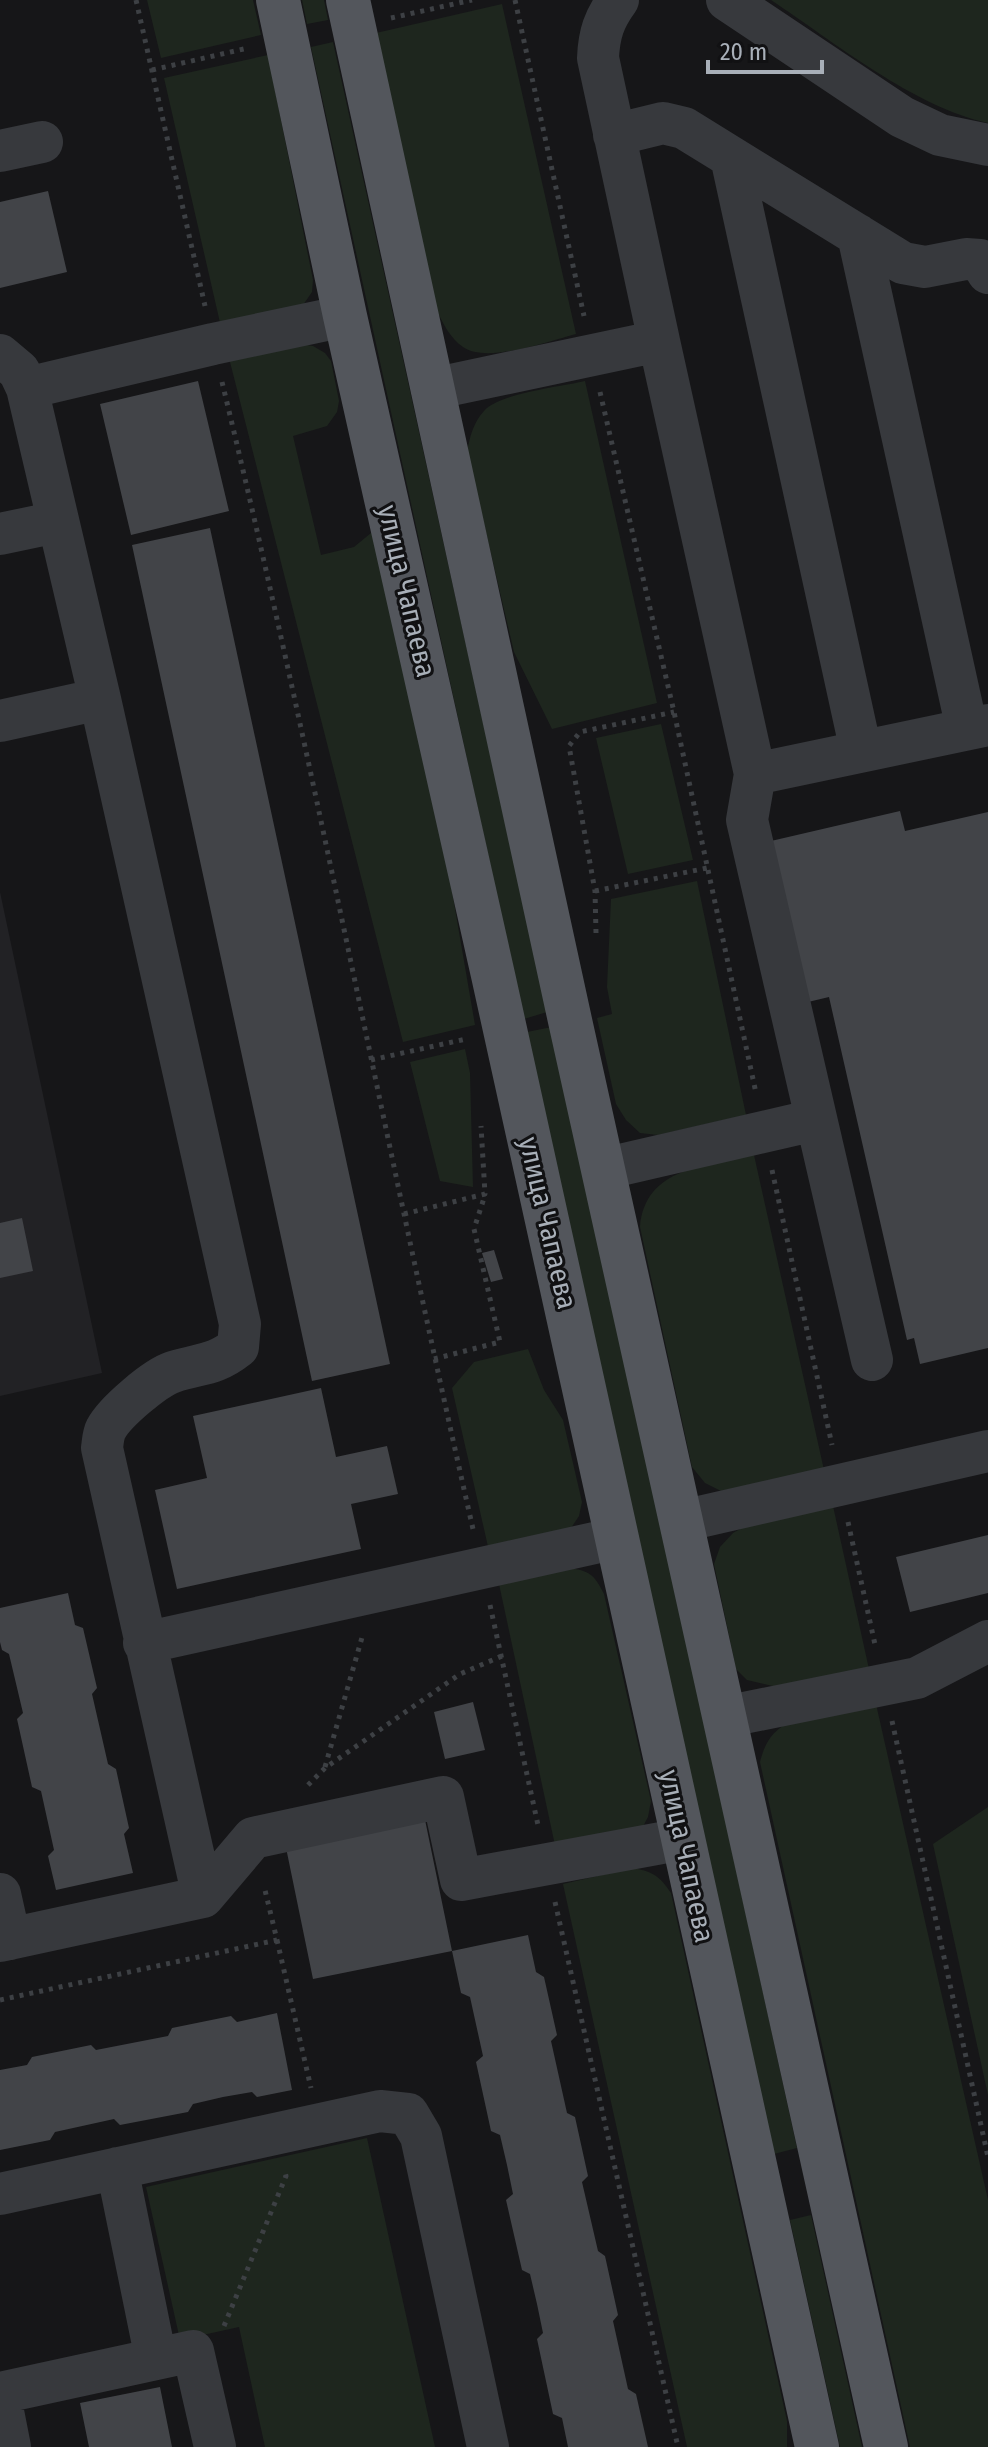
<svg xmlns="http://www.w3.org/2000/svg" width="988" height="2447" viewBox="0 0 988 2447" font-family="'Fira Sans Condensed',sans-serif">
	<rect width="100%" height="100%" fill="#161618"/>
	<path fill="#222225" d="M0,892L102,1373L0,1396Z"/>
	<path fill="#1e261e" d="M147,0H253L261,35L161,58Z
		M302,0H324L328,20L307,24Z
		M771,0H988V123C914,107 834,42 771,0Z
		M502,4L576,334C549,341 487,364 463,347C450,338 444,325 437,311L376,33Z
		M333,42L547,1012L524,1019L311,47Z
		M268,55L313,280L312,292L303,305L221,327L164,78Z
		M300,344L313,346L325,353L331,361L339,401L337,412L327,426L293,436L321,555L354,547L388,519L475,1025L403,1042L229,358Z
		M585,381L657,703L552,729L514,652L467,451C470,437 473,423 484,411C500,393 560,387 585,381Z
		M661,724L693,860L628,874L596,738Z
		M697,881L746,1115L658,1135L640,1133L626,1120L616,1104L597,1018L612,1014L607,987L611,899Z
		M552,1027L797,2148L774,2154L527,1032Z
		M465,1049L470,1073L473,1187L440,1181L410,1062Z
		M754,1155L824,1470L721,1491L705,1483L692,1467L640,1227C645,1167 706,1166 754,1155Z
		M528,1349L544,1390L563,1420L582,1502L579,1516L571,1528L489,1551L452,1388L474,1362Z
		M833,1506L869,1669L781,1688L747,1680L736,1669L714,1564L720,1547L733,1533L749,1524Z
		M563,1568C587,1569 594,1573 604,1594L651,1801L648,1817L641,1830L556,1850L499,1584Z
		M876,1704L988,2200V2447H910L760,1762C765,1743 771,1733 787,1723Z
		M988,1807V2095L933,1844Z
		M632,1868C652,1871 660,1876 671,1893L787,2421V2447H687L563,1884Z
		M367,2138L435,2447H265L239,2327L180,2340L146,2187Z
		M811,2215L862,2447H840L790,2220Z"/>
	<path fill="#424448" d="M48,191L67,272L0,288V202Z
		M198,381L229,511L131,535L100,404Z
		M210,528L390,1364L312,1381L132,545Z
		M900,811L905,831L988,812V1348L920,1364L914,1338L907,1340L829,997L808,1002L771,841Z
		M22,1218L33,1271L0,1278V1223Z
		M494,1250L503,1279L491,1282L482,1253Z
		M321,1388L336,1457L387,1446L398,1494L351,1504L361,1549L177,1589L155,1490L207,1478L193,1416Z
		M988,1535V1593L910,1612L896,1557Z
		M68,1593L75,1625L83,1628L97,1688L92,1694L108,1764L116,1769L129,1828L124,1834L133,1873L56,1890L48,1856L54,1850L41,1791L32,1787L17,1719L23,1713L9,1654L2,1650L0,1642V1608Z
		M473,1702L485,1750L445,1759L434,1712Z
		M423,1810L452,1951L313,1979L284,1838Z
		M528,1935L536,1972L544,1977L557,2035L551,2041L567,2113L575,2117L588,2176L582,2182L598,2251L605,2256L618,2315L613,2321L628,2389L636,2394L648,2447H568L562,2418L553,2414L537,2339L543,2333L537,2304L530,2274L522,2270L506,2200L513,2194L507,2165L500,2135L491,2131L476,2062L483,2056L470,1997L461,1993L452,1951Z
		M277,2013L292,2090L257,2097L252,2092L223,2097L193,2104L188,2112L120,2125L114,2119L55,2132L50,2140L0,2150V2070L27,2065L32,2057L91,2045L96,2050L168,2036L172,2028L231,2016L237,2022Z
		M160,2387L172,2447H89L80,2403Z"/>
	<g fill="none" stroke-linecap="round" stroke-linejoin="round">
		<path stroke="#3d4044" stroke-width="5" stroke-dasharray="4 6" stroke-linecap="butt" d="M136,0L205,306
			M515,0L584,316
			M391,18L472,0
			M152,70L248,48
			M222,382C314,762 386,1147 473,1529
			M600,392L674,712L756,1093
			M595,891L707,868
			M596,933L595,891L569,746L580,732L674,712
			M371,1060L466,1039
			M772,1170L832,1445
			M404,1214L485,1194L481,1126
			M434,1359L500,1342L474,1229L485,1195
			M848,1522L876,1649
			M490,1605L538,1825
			M892,1721L988,2157
			M325,1767L363,1634
			M308,1785L325,1768L460,1674L502,1656
			M555,1902L678,2447
			M277,1940L311,2088
			M0,2000L277,1940L264,1886
			M224,2326L286,2176L285,2172"/>
		<path stroke="#37393d" stroke-width="42" d="M727,0L902,117L940,135L988,145
			M614,135L663,123L684,128L903,263L925,267L966,259L980,260L988,273
			M0,151L42,142
			M731,157L861,751
			M858,235L967,729
			M659,341L755,774L747,820L872,1360
			M0,355L19,371L27,388
			M432,389L659,341L598,58C599,34 604,19 618,0
			M0,534L57,522
			M0,721L100,699
			M755,774L988,725
			M603,1169L815,1120
			M682,1521L988,1451
			M144,1643L617,1538
			M724,1717L917,1678L988,1641
			M0,1894L10,1939
			M203,1897L253,1838L443,1797L461,1880L683,1839
			M0,1941L203,1897L102,1448C103,1441 103,1435 106,1429C115,1412 155,1378 173,1372C201,1363 214,1366 238,1347L240,1324L100,699L27,388L213,344L345,316
			M117,2168L156,2359
			M0,2194L380,2111L408,2114L421,2136L488,2447
			M0,2393L193,2351L215,2447
			M0,2396L10,2447"/>
		<path stroke="#53565c" stroke-width="44" d="M278,0L345,316L493,975L817,2447
			M348,0L569,1016L886,2447"/>
	</g>
	<g text-anchor="middle" dominant-baseline="central" stroke-width="6" stroke-linejoin="round" paint-order="stroke">
		<g font-size="28" fill="#a8afb8" stroke="#111113">
			<text transform="translate(407 591) rotate(77)">улица Чапаева</text>
			<text transform="translate(548 1223) rotate(77)">улица Чапаева</text>
			<text transform="translate(687 1856) rotate(78)">улица Чапаева</text>
		</g>
	</g>
	<path d="M708 60v12h114v-12" fill="none" stroke="#a8afb8" stroke-width="4"/>
	<text x="720" y="60" font-size="24" fill="#a8afb8" stroke="#111113" stroke-width="6" paint-order="stroke">20 m</text>
</svg>
